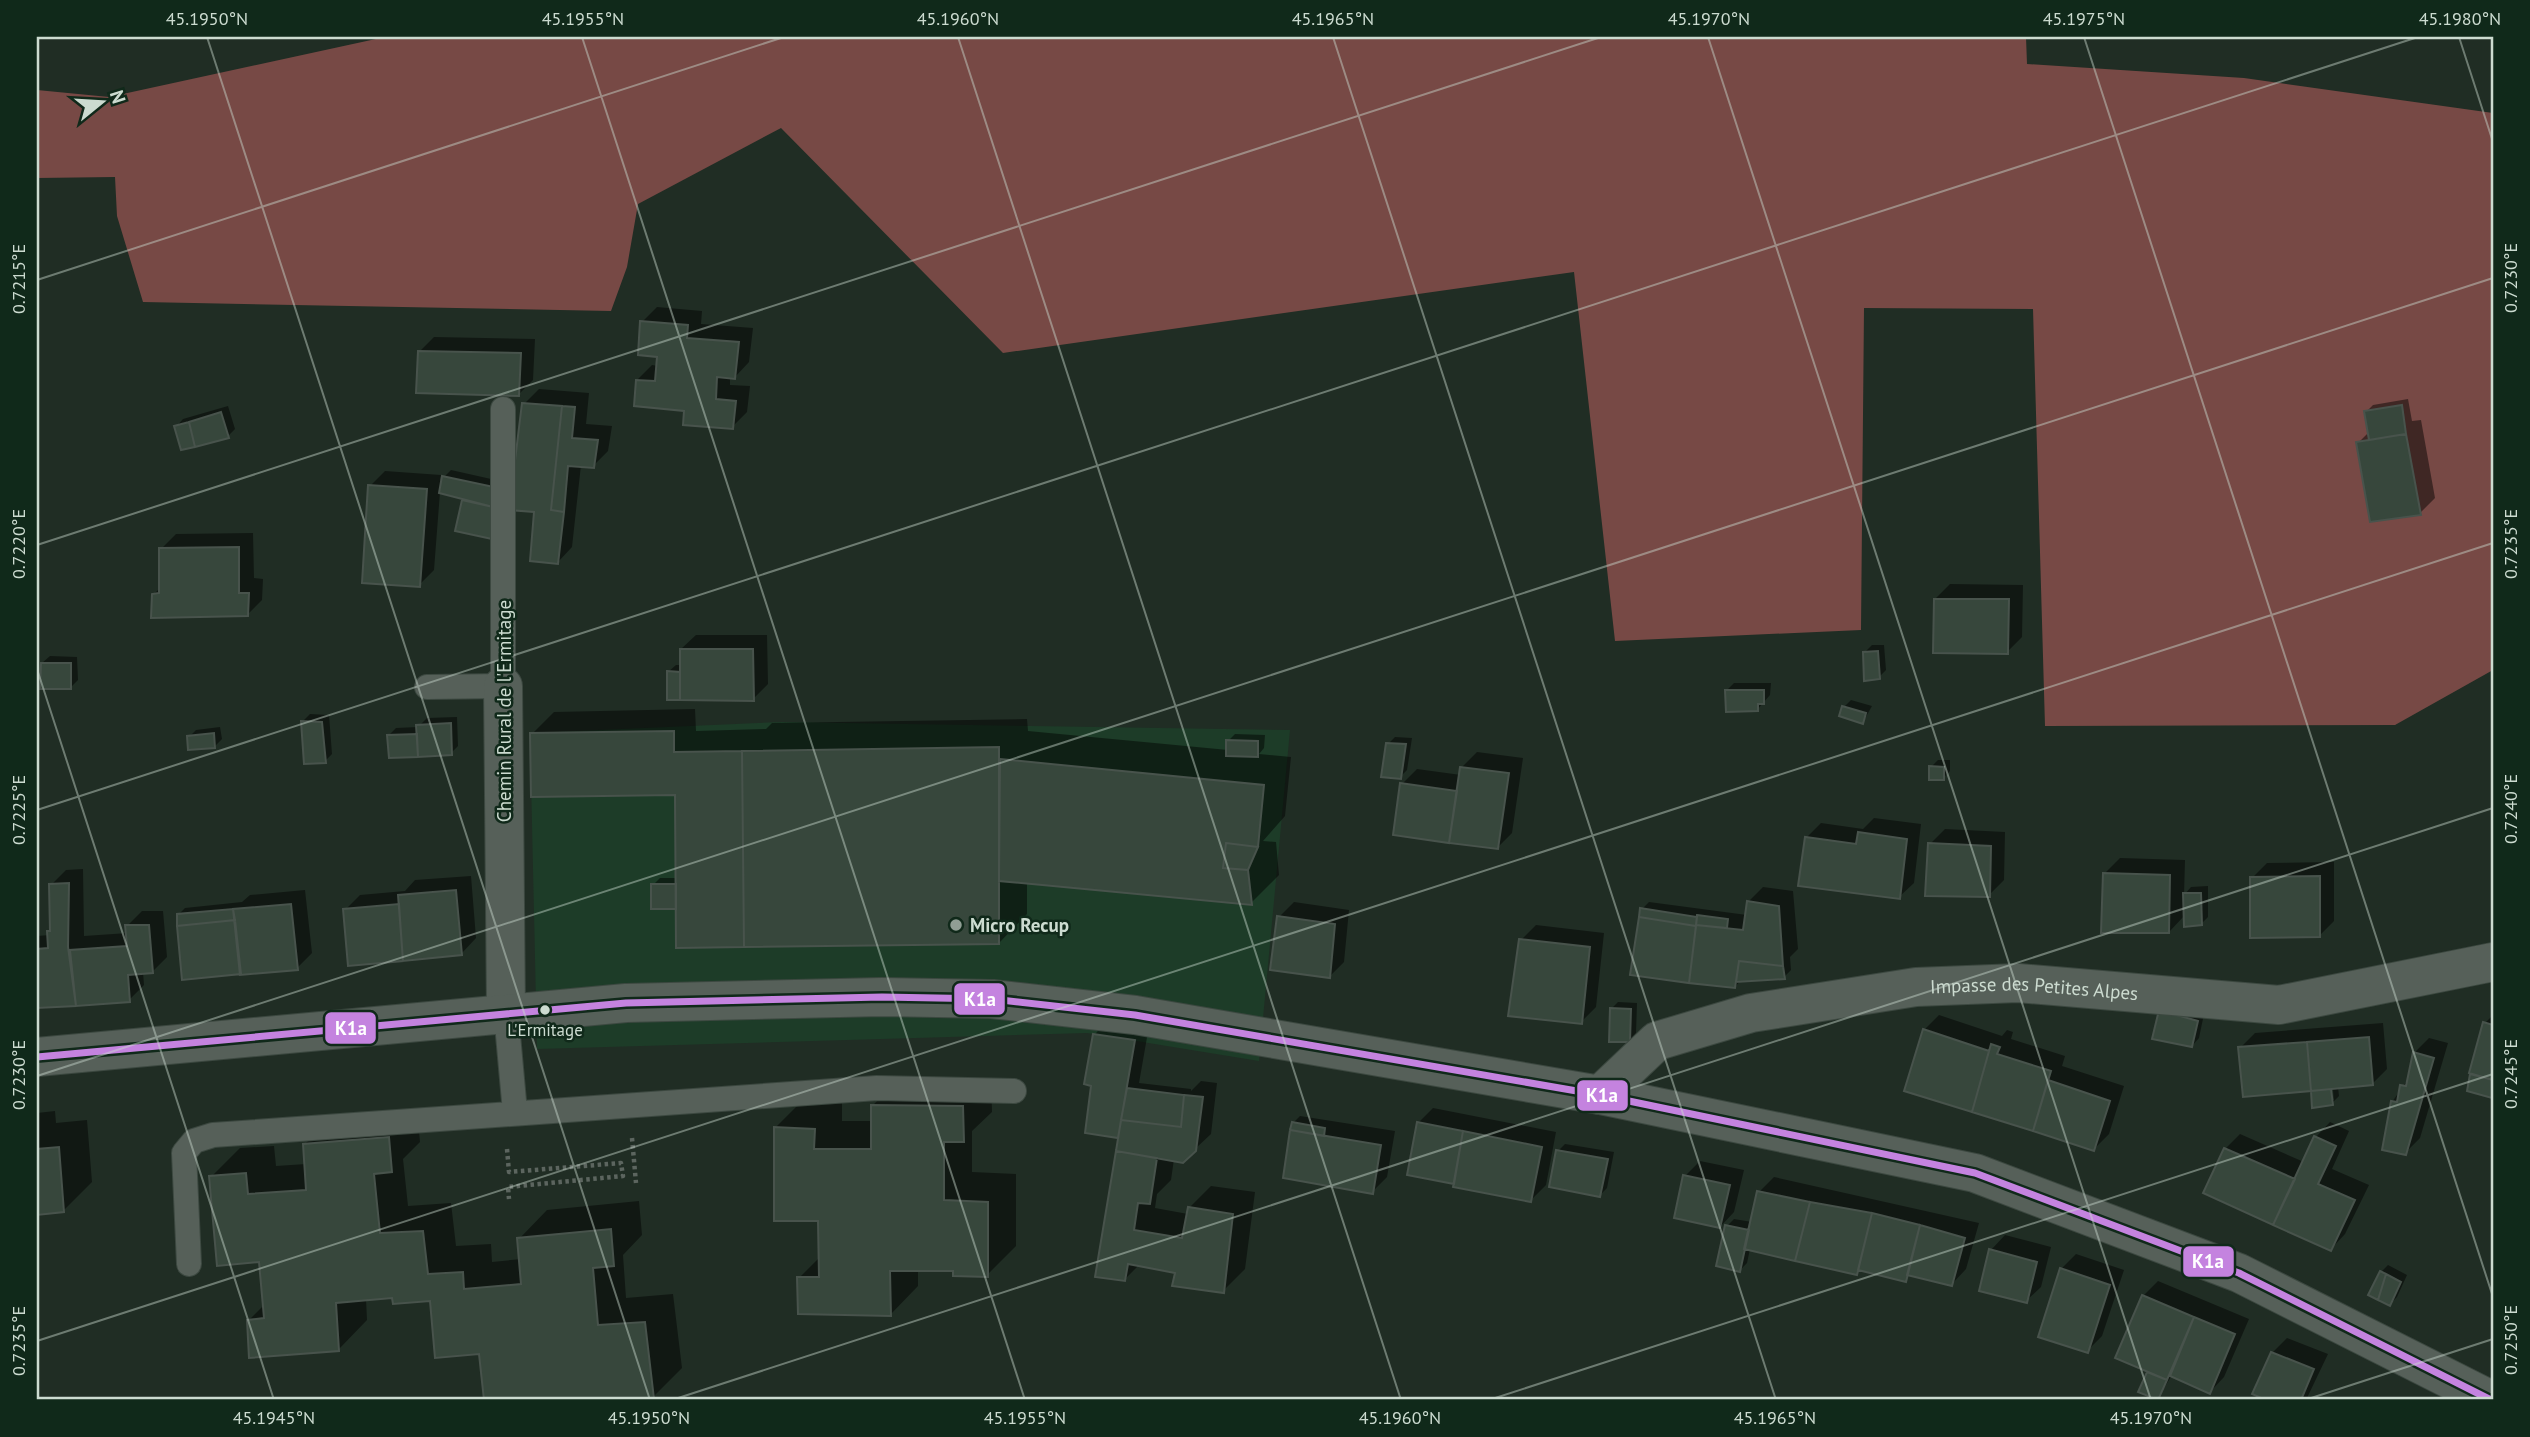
<svg xmlns="http://www.w3.org/2000/svg" width="2530" height="1437" viewBox="0 0 2530 1437" font-family="'PT Sans',sans-serif">
	<rect width="100%" height="100%" fill="#202d24"/>
	<path fill="#1d3c28" d="M782,722L1290,730L1259,1061L1087,1033L537,1049L530,733Z"/>
	<path fill="#774945" d="M385,37H2026L2027,64L2244,78L2493,113V670L2395,725L2045,726L2033,309L1864,308L1861,630L1615,641L1574,272L1003,353L781,128L638,204L627,267L611,311L143,302L117,216L115,177L37,178V90L109,97Z"/>
	<path fill="#0007" fill-rule="evenodd" d="M657,307L702,311L701,324L753,328L749,362L735,377L730,376V385L750,386L747,412L732,427L686,409L637,380L652,365L658,366L659,355L642,322Z
		M434,337L535,339L533,380L518,395L419,352Z
		M539,389L589,393L586,424L612,426L608,451L593,466L581,465L572,547L558,562L536,510L524,404Z
		M2408,399L2412,421L2421,420L2435,498L2420,513L2358,443L2369,432L2366,412L2373,405Z
		M228,406L235,429L228,436L176,427L183,419Z
		M451,470L500,481L499,530H457L464,498L440,492L434,570L419,585L370,486L385,471L441,475L440,481Z
		M253,533L254,578L263,579L262,600L247,615L154,594L161,587V549L176,534Z
		M1950,584L2023,585L2022,637L2007,652L1935,599Z
		M696,635H767L768,684L753,699L668,672L676,665H681V649Z
		M1872,645H1884L1886,670L1879,677L1865,652Z
		M50,656L77,657L78,680L70,688L42,663Z
		M1734,683H1771L1770,695L1757,710L1727,690Z
		M1851,700L1872,706L1863,722L1844,707Z
		M695,709L696,731L766,729L772,723L1027,719L1028,731L1228,750V741L1235,734L1265,735L1264,748L1259,754L1291,757L1285,816L1263,841L1276,842L1279,875L1251,903L1027,882V914L999,943L677,905L653,885L660,878H677L676,793L532,734L554,712Z
		M310,714L329,715L332,754L325,761L303,721Z
		M457,717L458,746L451,753L389,735L396,728L418,727L427,718Z
		M220,727L222,739L215,746L189,737L196,730Z
		M1395,737L1412,738L1407,770L1400,777L1388,744Z
		M1477,752L1523,758L1512,833L1497,848L1402,784L1417,769L1461,775L1462,767Z
		M1938,760H1950V771L1943,778L1931,767Z
		M1874,818L1921,824L1914,883L1899,897L1806,838L1821,823L1863,829Z
		M1945,829L2005,832L2004,880L1989,895L1930,844Z
		M2120,858L2185,860L2184,895L2191,887L2208,886V917L2201,924L2185,915L2169,932L2105,873Z
		M2334,862V921L2319,936L2252,878L2267,863Z
		M83,869L84,936L128,933L127,926L142,911H163L167,957L152,972H143L144,985L129,1000L37,1007V936L50,935L51,885L66,870Z
		M471,876L476,938L462,953L345,910L360,895L405,891L415,880Z
		M1763,887L1793,891L1798,949L1790,957L1791,970L1784,977L1741,980L1735,987L1642,909L1649,902L1747,915L1748,902Z
		M305,890L312,953L297,968L178,915L185,908L242,902L250,895Z
		M1294,902L1349,910L1344,962L1329,977L1279,917Z
		M1536,925L1604,933L1596,1007L1581,1022L1521,940Z
		M1618,1002L1637,1003L1636,1033L1629,1041L1611,1009Z
		M2161,1011L2204,1014L2199,1038L2192,1046Z
		M1939,1015L2002,1036L2007,1030L2013,1032L2011,1039L2065,1056L2062,1066L2124,1086L2109,1134L2094,1149L1906,1090L1924,1030Z
		M2493,1015V1095L2492,1097L2469,1090L2485,1023Z
		M1110,1019L1149,1026L1139,1083L1191,1089V1091L1201,1081L1217,1083L1211,1134L1195,1149L1174,1159L1171,1180L1157,1194L1155,1208L1188,1214L1189,1208L1211,1186L1255,1192L1245,1269L1223,1291L1177,1272L1140,1264L1125,1279L1120,1137L1087,1132L1093,1084L1095,1034Z
		M2383,1023L2387,1069L2372,1084L2338,1087L2339,1096L2332,1103L2240,1048L2255,1033ZM2332,1080L2334,1100H2331L2328,1081Z
		M2429,1038L2448,1043L2420,1138L2405,1153L2392,1102L2409,1078L2414,1053Z
		M902,1077L991,1078L992,1112L972,1131V1172L1016,1174V1246L987,1275L955,1269L918,1270V1286L890,1315L799,1278L821,1256L820,1219L775,1128L804,1099L842,1101V1121H873V1105Z
		M1433,1108L1556,1132L1546,1185L1531,1200L1418,1123Z
		M417,1109L420,1142L403,1159L408,1206L451,1203L456,1246L491,1244L492,1262L521,1259L519,1239L547,1210L639,1201L642,1235L623,1255L626,1298L673,1294L682,1368L653,1397L619,1400L616,1396L589,1400H486L481,1353L431,1299H366L367,1320L339,1349L249,1320L265,1304L260,1260L211,1177L240,1148L274,1146L276,1166L306,1164L305,1144L333,1116Z
		M55,1111L56,1123L87,1120L92,1182L63,1211L37,1213V1113Z
		M1300,1116L1395,1131L1387,1177L1372,1192L1293,1123Z
		M2330,1122L2349,1131L2332,1169L2369,1185L2345,1234L2331,1249L2225,1149L2240,1134L2304,1162L2316,1137Z
		M1565,1144L1614,1152L1607,1188L1600,1195L1558,1151Z
		M1700,1161L1744,1170L1734,1212L1720,1227L1685,1176Z
		M1774,1177L1979,1223L1966,1269L1952,1284L1910,1274L1905,1280L1861,1268L1856,1273L1750,1249L1747,1263L1740,1270L1727,1226L1734,1219L1752,1222L1759,1192Z
		M2005,1235L2051,1247L2041,1287L2026,1301L1991,1250Z
		M2076,1254L2124,1270L2102,1336L2087,1351L2061,1269Z
		M2388,1265L2407,1275L2397,1297L2390,1304L2381,1272Z
		M2158,1281L2249,1319L2224,1377L2210,1392L2172,1375L2158,1398L2140,1391L2149,1371L2143,1296Z
		M2287,1338L2328,1354L2306,1400H2270L2255,1393L2272,1353Z"/>
	<path fill="#37473c" stroke="#48534c" stroke-width="2" d="M640,321L688,325L687,338L739,342L735,379L717,377L716,399L736,401L733,429L683,425L684,411L634,406L636,380L655,381L657,357L638,355Z
		M418,351L521,353L519,396L416,393Z
		M522,403L562,406L551,510L564,512L558,564L530,561L534,512L509,510Z
		M2402,405L2406,434L2369,440L2364,411Z
		M562,406L575,407L572,438L598,440L594,468L568,466L564,512L551,510Z
		M221,412L229,438L195,447L189,422Z
		M189,422L195,447L181,450L174,426Z
		M2406,434L2421,515L2370,522L2356,442Z
		M442,476L494,487L493,507L439,493Z
		M368,485L427,489L420,587L362,583Z
		M462,500L493,507L492,539L455,531Z
		M239,547V593H249L248,616L151,618L152,594L159,593V548Z
		M1934,599H2009L2008,654L1933,653Z
		M680,649H753L754,701L680,700Z
		M1878,651L1880,679L1864,681L1863,652Z
		M41,663H71V689H40Z
		M667,671L680,672V700H667Z
		M1725,690H1764V704H1758V711L1726,712Z
		M1842,706L1866,713L1863,724L1839,716Z
		M301,721L322,722L326,763L304,764Z
		M451,723L452,755L418,757L416,725Z
		M674,731V752L742,751L744,947L676,948L675,795L531,797L530,733Z
		M214,733L215,748L188,750L187,736Z
		M417,734L418,757L389,758L387,735Z
		M1226,740L1258,741V757L1226,756Z
		M1386,743L1406,744L1401,779L1381,777Z
		M999,747V944L744,947L742,751Z
		M1000,759L1264,785L1258,847L1226,843L1223,868L1248,870L1252,905L999,881Z
		M1929,766L1944,767V780H1929Z
		M1460,767L1509,773L1498,849L1449,843Z
		M1400,783L1457,791L1449,843L1393,835Z
		M1858,832L1907,839L1900,899L1798,886L1805,837L1856,844Z
		M1226,843L1258,847L1248,870L1223,868Z
		M1928,843L1991,846L1990,897L1925,896Z
		M2103,873L2170,875L2169,933H2101Z
		M2320,876V937L2250,938V877Z
		M69,883L68,947L76,1006L37,1008V949L48,948L47,931H50L49,884Z
		M651,884H676V909H651Z
		M456,890L462,955L403,961L398,895Z
		M2183,893H2201L2202,925L2184,927Z
		M1747,901L1779,906L1783,966L1739,961L1735,988L1689,983L1696,925L1743,930Z
		M291,904L298,970L240,975L233,909Z
		M399,904L403,961L348,966L343,909Z
		M1640,908L1697,917L1696,926L1639,917Z
		M233,909L235,920L177,926V914Z
		M1697,915L1728,919L1727,928L1696,925Z
		M1277,916L1335,924L1330,978L1270,970Z
		M1639,917L1696,926L1689,983L1630,975Z
		M235,920L241,974L182,980L177,926Z
		M125,925H149L153,973L128,975L130,1002L76,1006L70,950L127,946Z
		M1519,939L1590,947L1582,1024L1508,1016Z
		M1739,961L1783,966L1785,979L1736,982Z
		M1610,1008L1631,1009L1630,1042H1609Z
		M2159,1010L2198,1021L2192,1047L2152,1039Z
		M2483,1022L2493,1025V1080L2469,1073Z
		M1923,1029L1989,1051L1972,1112L1904,1091Z
		M1093,1034L1135,1040L1118,1138L1085,1133L1091,1086L1084,1084Z
		M2369,1037L2373,1085L2311,1091L2307,1042Z
		M2307,1042L2311,1091L2243,1097L2238,1047Z
		M1991,1044L2000,1047L1997,1054L2051,1071L2033,1131L1972,1112Z
		M2413,1052L2434,1058L2406,1155L2382,1150L2391,1101L2397,1102L2400,1085L2406,1086Z
		M2470,1074L2493,1080L2492,1098L2467,1091Z
		M2048,1080L2110,1101L2094,1151L2033,1131Z
		M1127,1088L1184,1095L1181,1127L1121,1120Z
		M2331,1089L2333,1105L2312,1108L2311,1091Z
		M1184,1095L1203,1097L1196,1151L1183,1163L1116,1151L1121,1120L1181,1127Z
		M871,1105L963,1106L964,1142H944V1200L988,1202V1277L953,1276V1271H890L891,1316L798,1314L797,1277H819L818,1221H774V1127L815,1129L814,1149H871Z
		M1292,1122L1325,1128L1324,1136L1290,1130Z
		M1417,1122L1463,1131L1454,1184L1407,1175Z
		M1290,1130L1381,1145L1373,1194L1283,1178Z
		M1463,1131L1542,1147L1531,1202L1453,1187Z
		M2314,1136L2336,1146L2318,1184L2355,1200L2331,1251L2273,1225Z
		M389,1137L392,1172L374,1174L380,1233L423,1231L428,1274L463,1272L464,1289L521,1284L517,1238L611,1229L614,1266L593,1268L598,1325L645,1322L654,1399L484,1400L479,1354L435,1358L430,1301L393,1304L392,1298L336,1303L339,1351L249,1358L247,1320L264,1318L259,1262L217,1266L209,1176L246,1173L248,1194L306,1190L303,1144Z
		M59,1147L64,1212L37,1215V1149Z
		M2224,1148L2295,1179L2273,1225L2203,1193Z
		M1556,1150L1608,1159L1600,1197L1549,1187Z
		M1116,1151L1157,1158L1150,1204L1138,1203L1134,1230L1182,1238L1188,1207L1233,1214L1224,1293L1172,1286L1175,1273L1128,1264L1125,1281L1095,1277Z
		M1683,1175L1730,1185L1720,1228L1674,1218Z
		M1757,1191L1810,1202L1795,1261L1744,1249Z
		M1810,1202L1872,1213L1857,1275L1795,1261Z
		M1872,1213L1920,1225L1906,1282L1858,1270Z
		M1725,1225L1749,1230L1740,1272L1716,1266Z
		M1920,1225L1965,1238L1952,1286L1907,1275Z
		M1989,1249L2037,1262L2027,1303L1979,1291Z
		M2060,1268L2110,1285L2088,1353L2038,1337Z
		M2380,1271L2386,1274L2378,1300L2368,1295Z
		M2386,1274L2401,1282L2390,1306L2378,1300Z
		M2142,1295L2194,1317L2167,1380L2115,1358Z
		M2194,1317L2235,1334L2210,1394L2170,1376Z
		M2271,1352L2314,1369L2301,1400H2266L2252,1394Z
		M2147,1372L2167,1380L2158,1400L2138,1392Z"/>
	<g fill="none" stroke-linecap="round" stroke-linejoin="round">
		<defs>
			<path id="lane" d="M427,687L503,686V409
				M506,1013L515,1112
				M189,1264L184,1153L194,1141L213,1135L877,1088L1014,1091"/>
			<g id="street">
				<path d="M503,686L506,1013"/>
				<path d="M37,1057L626,1003L882,997L992,999L1135,1015L1600,1095L1975,1173L2239,1273L2491,1400"/>
				<path id="s1" d="M1600,1095L1657,1041L1751,1013L1916,987L2018,983L2279,1005L2493,962"/>
			</g>
		</defs>
		<use href="#lane" stroke="#3c4840" stroke-width="26"/>
		<use href="#street" stroke="#3c4840" stroke-width="40"/>
		<path stroke="#5c655f" stroke-width="4.5" stroke-dasharray="3.5 3.5" stroke-linecap="butt" d="M632,1138L636,1183
			M507,1149L509,1172L621,1163L623,1176L508,1187L509,1199"/>
		<use href="#lane" stroke="#566059" stroke-width="24"/>
		<use href="#street" stroke="#566059" stroke-width="38"/>
		<defs>
			<path id="bus-1" d="M37,1057L626,1003L882,997L992,999L1135,1015L1600,1095L1975,1173L2239,1273L2491,1400"/>
		</defs>
		<use href="#bus-1" stroke="#10291a" stroke-width="12"/>
		<use href="#bus-1" stroke="#c483df" stroke-width="7"/>
	</g>
	<path fill="none" stroke="#ccdbd0" stroke-width="2" stroke-opacity="0.45" d="M207,37L650,1400M582,37L1025,1400M958,37L1401,1400M1333,37L1776,1400M1708,37L2151,1400M2084,37L2493,1297M2459,37L2493,142M37,280L784,37M37,545L1601,37M37,669L274,1400M37,810L2418,37M37,1076L2493,278M37,1341L2493,543M672,1400L2493,808M1489,1400L2493,1074M2305,1400L2493,1339"/>
	<circle fill="#909e94" stroke="#10291a" stroke-width="2.5" cx="956" cy="925" r="7"/>
	<circle fill="#ccdbd0" stroke="#10291a" stroke-width="2.5" cx="545" cy="1010" r="6"/>
	<g text-anchor="middle" dominant-baseline="central" stroke-width="5" stroke-linejoin="round" paint-order="stroke">
		<g font-size="17" fill="#ccdbd0" stroke="#10291a">
			<text x="545" y="1030">L'Ermitage</text>
		</g>
		<g font-size="19" fill="#ccdbd0" stroke="#10291a">
			<text transform="translate(504 711) rotate(-90)">Chemin Rural de l'Ermitage</text>
			<text stroke="none"><textPath href="#s1" startOffset="462">Impasse des Petites Alpes</textPath></text>
		</g>
		<g font-size="19" font-weight="bold" fill="#ccdbd0" stroke="#10291a" text-anchor="start">
			<text x="970" y="925">Micro Recup</text>
		</g>
	</g>
	<g stroke="#10291a" stroke-width="2.5">
		<rect x="953" y="982" width="53" height="34" rx="7" fill="#c483df"/>
		<rect x="324" y="1011" width="53" height="34" rx="7" fill="#c483df"/>
		<rect x="1576" y="1079" width="53" height="33" rx="7" fill="#c483df"/>
		<rect x="2182" y="1245" width="53" height="33" rx="7" fill="#c483df"/>
	</g>
	<g font-size="19" text-anchor="middle" font-weight="bold" fill="#fff">
		<text x="980" y="1006">K1a</text>
		<text x="351" y="1035">K1a</text>
		<text x="1602" y="1102">K1a</text>
		<text x="2208" y="1268">K1a</text>
	</g>
	<rect width="2530" height="1437" fill="none" stroke="#10291a" stroke-width="77"/>
	<g transform="translate(102 102) rotate(72)" stroke="#10291a" stroke-width="5" paint-order="stroke">
	<path d="M0-5L12 26L0 18L-12 26Z" fill="#ccdbd0"/>
	<text y="-10" font-size="19" font-weight="bold" text-anchor="middle" fill="#ccdbd0">N</text>
	</g>
	<rect x="38" y="38" width="2454" height="1360" fill="none" stroke="#ccdbd0" stroke-width="2.5"/>
	<g font-size="18" text-anchor="middle" fill="#ccdbd0">
		<text x="207" y="25">45.1950°N</text>
		<text x="583" y="25">45.1955°N</text>
		<text x="958" y="25">45.1960°N</text>
		<text x="1333" y="25">45.1965°N</text>
		<text x="1709" y="25">45.1970°N</text>
		<text x="2084" y="25">45.1975°N</text>
		<text x="2460" y="25">45.1980°N</text>
		<text transform="translate(2511 278) rotate(-90)" y="6">0.7230°E</text>
		<text transform="translate(19 279) rotate(-90)" y="6">0.7215°E</text>
		<text transform="translate(2511 544) rotate(-90)" y="6">0.7235°E</text>
		<text transform="translate(19 544) rotate(-90)" y="6">0.7220°E</text>
		<text transform="translate(2511 809) rotate(-90)" y="6">0.7240°E</text>
		<text transform="translate(19 810) rotate(-90)" y="6">0.7225°E</text>
		<text transform="translate(2511 1074) rotate(-90)" y="6">0.7245°E</text>
		<text transform="translate(19 1075) rotate(-90)" y="6">0.7230°E</text>
		<text transform="translate(2511 1340) rotate(-90)" y="6">0.7250°E</text>
		<text transform="translate(19 1341) rotate(-90)" y="6">0.7235°E</text>
		<text x="274" y="1424">45.1945°N</text>
		<text x="649" y="1424">45.1950°N</text>
		<text x="1025" y="1424">45.1955°N</text>
		<text x="1400" y="1424">45.1960°N</text>
		<text x="1775" y="1424">45.1965°N</text>
		<text x="2151" y="1424">45.1970°N</text>
	</g>
</svg>
